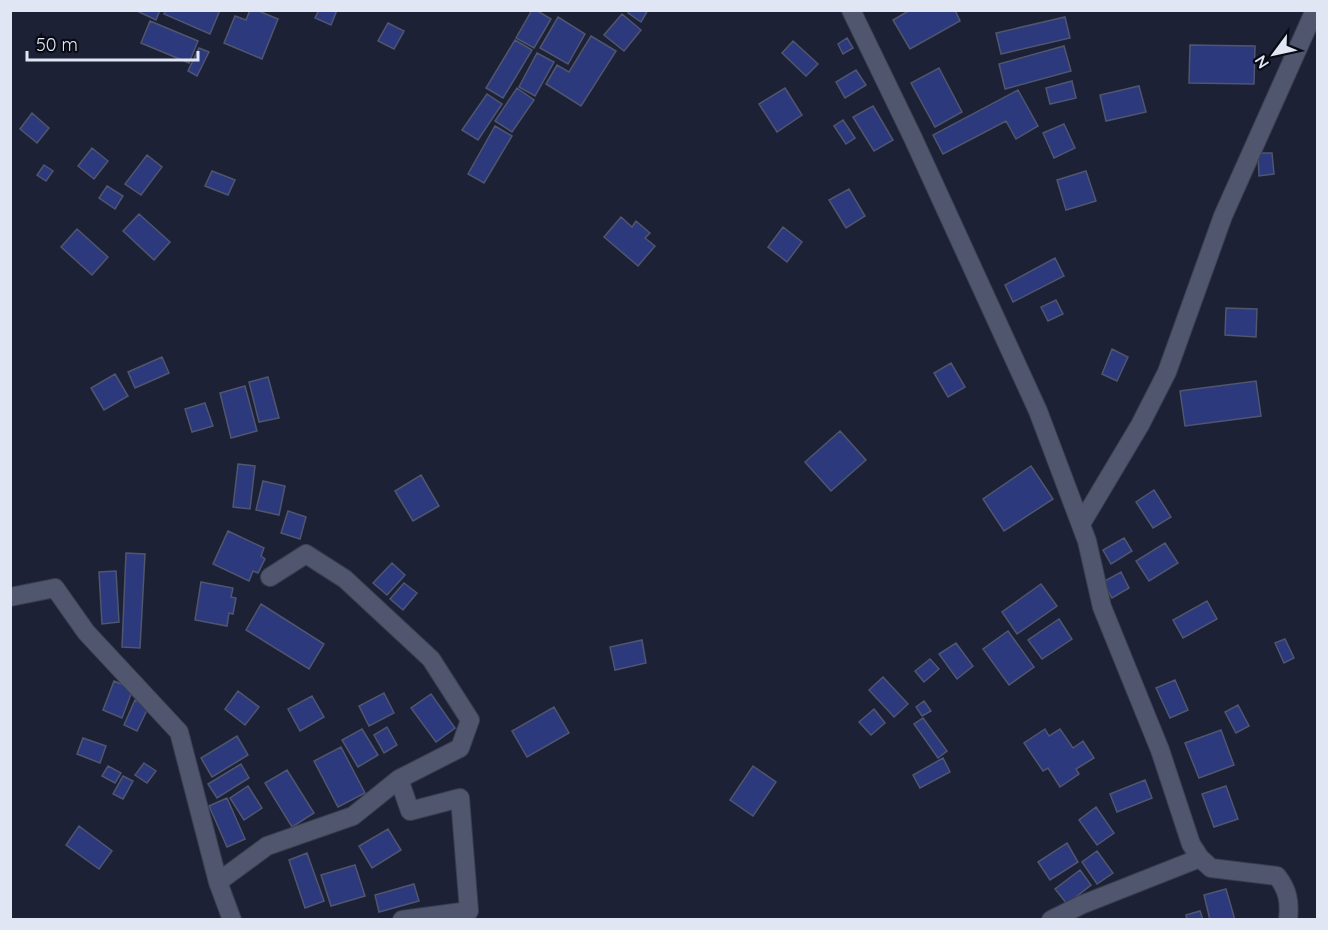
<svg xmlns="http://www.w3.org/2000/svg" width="1328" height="930" viewBox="0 0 1328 930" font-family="Quicksand,sans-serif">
	<rect width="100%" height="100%" fill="#1c2136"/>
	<path fill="#2d397d" stroke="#4f566e" stroke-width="1.5" d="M135,10H160L156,20Z
		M166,10H220L210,34L164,14Z
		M250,10H256L278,19L262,59L224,43L235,16L246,20Z
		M319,10H337L331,25L315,18Z
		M532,10H536L551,19L534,48L516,38Z
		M629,10H648L641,22L628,13Z
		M910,10H955L960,21L910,49L893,20Z
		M622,14L641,30L624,51L604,35Z
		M558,17L585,34L568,64L540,48Z
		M1065,17L1070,38L1001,54L996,33Z
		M150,21L198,41L189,63L141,43Z
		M388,23L404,31L394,49L378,41Z
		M591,36L616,51L581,106L546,84L557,65L569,72Z
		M847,38L853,48L843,54L838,44Z
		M515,40L532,50L503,98L486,88Z
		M793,41L818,64L806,76L782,53Z
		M1190,45L1255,46L1254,84L1189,83Z
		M1064,46L1071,71L1005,89L999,64Z
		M199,48L209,52L197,76L188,71Z
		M537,53L554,62L535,96L519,87Z
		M939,68L962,112L935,127L911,83Z
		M856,70L866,85L845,98L836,82Z
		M1072,81L1076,98L1050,104L1046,88Z
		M1139,86L1146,112L1106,121L1100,95Z
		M517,88L534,100L512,132L495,121Z
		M785,88L802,115L777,132L759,104Z
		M1018,90L1038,126L1016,139L1006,121L943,154L933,135Z
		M487,94L502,104L478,140L462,130Z
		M873,106L893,140L874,151L853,117Z
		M32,113L49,128L37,143L20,129Z
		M843,120L855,138L846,144L834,126Z
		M1064,124L1075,148L1054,158L1043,133Z
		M495,126L512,136L484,183L468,174Z
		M92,148L108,161L94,179L78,166Z
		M1258,153H1272L1274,174L1259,176Z
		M147,155L162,167L141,195L125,184Z
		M44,165L53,171L46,181L37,175Z
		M212,171L235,180L228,195L205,186Z
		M1086,171L1096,201L1066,210L1057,180Z
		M107,186L123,196L115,209L99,198Z
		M849,189L865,216L846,228L829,200Z
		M139,214L170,242L154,260L123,231Z
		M621,217L632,227L636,221L650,233L645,238L655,246L638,266L604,237Z
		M783,227L802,242L787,262L768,247Z
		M77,229L108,257L92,275L61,247Z
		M1055,258L1064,276L1013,302L1005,285Z
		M1056,300L1063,314L1048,321L1041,307Z
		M1226,308L1257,309L1256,337L1225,335Z
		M1112,349L1128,357L1117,381L1102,374Z
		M162,357L169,373L135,388L128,372Z
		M951,363L965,387L948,397L934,373Z
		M115,374L128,396L104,410L91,388Z
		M268,377L279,418L259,422L249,382Z
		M1256,381L1261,416L1185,426L1180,391Z
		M245,386L257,431L231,438L220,393Z
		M205,403L213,426L192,432L185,409Z
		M840,431L866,460L831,491L805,462Z
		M238,464L255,466L250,509L233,507Z
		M1031,466L1053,499L1004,531L983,499Z
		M421,475L439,506L413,521L395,491Z
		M263,481L285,486L279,515L256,510Z
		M1154,490L1171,517L1153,528L1136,502Z
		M288,511L306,517L300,539L281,533Z
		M228,531L264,548L261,556L265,559L258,573L253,571L249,581L213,564Z
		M1124,538L1132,551L1111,564L1103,550Z
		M1165,543L1178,563L1149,581L1136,561Z
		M126,553L145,554L140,648L122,647Z
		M392,563L405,575L387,595L373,583Z
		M116,571L119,622L102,624L99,572Z
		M1121,572L1129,588L1112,598L1103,582Z
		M201,582L233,588L231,597L236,598L233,614L229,613L227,626L195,620Z
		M404,583L417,593L403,610L390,599Z
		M1041,584L1057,606L1017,634L1002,612Z
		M1207,601L1217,619L1183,638L1173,620Z
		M261,604L324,644L309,669L246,630Z
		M1059,619L1072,639L1042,659L1028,640Z
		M1008,631L1034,667L1009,685L983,649Z
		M1285,639L1294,658L1284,663L1275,643Z
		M642,640L646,663L615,670L610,647Z
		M956,643L973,666L957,679L939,654Z
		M930,659L939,669L924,682L915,671Z
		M883,677L908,704L894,717L869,690Z
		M1175,680L1188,710L1170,718L1156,688Z
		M114,681L133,689L122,718L103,710Z
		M238,691L259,707L245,725L225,709Z
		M384,693L394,713L369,726L359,706Z
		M431,694L455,728L436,742L411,708Z
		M312,696L324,717L300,731L288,709Z
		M135,700L149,706L137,731L124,725Z
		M924,701L931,711L922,716L916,707Z
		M1238,705L1249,726L1236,733L1225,712Z
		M554,707L569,733L527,757L512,731Z
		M874,709L885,723L871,735L859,722Z
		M923,718L947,751L938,758L914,724Z
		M387,727L397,745L384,753L374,735Z
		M362,729L378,755L358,767L342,740Z
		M1045,729L1049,736L1060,729L1073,748L1083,741L1094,758L1076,769L1079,774L1060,787L1048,768L1043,771L1024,743Z
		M1221,730L1234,765L1199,778L1185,743Z
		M237,736L248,755L212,777L201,758Z
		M83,738L106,746L100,763L77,754Z
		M341,747L365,793L338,807L314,761Z
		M943,758L950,772L920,788L913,775Z
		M144,763L156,771L147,783L135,775Z
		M241,764L249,778L217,798L208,784Z
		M108,766L121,773L115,783L102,776Z
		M753,766L776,782L753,816L730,800Z
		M287,770L314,813L292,827L265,783Z
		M123,776L133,781L123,799L113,794Z
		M1145,780L1152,798L1117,812L1110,794Z
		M248,786L262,808L244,820L230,798Z
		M1226,786L1238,819L1214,827L1202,794Z
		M227,798L245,839L227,847L209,806Z
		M1096,807L1114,833L1097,845L1079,820Z
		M79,826L112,851L99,869L66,845Z
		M388,829L401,850L372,868L359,846Z
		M1067,843L1078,862L1050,880L1038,862Z
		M1097,851L1113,873L1097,884L1082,862Z
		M307,853L324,901L305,908L289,860Z
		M355,865L365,896L331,906L321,875Z
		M1080,870L1091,885L1067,904L1055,889Z
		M414,884L419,901L379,912L375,895Z
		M1226,889L1235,920H1210L1204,895Z
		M1200,911L1203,920H1187L1186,915Z"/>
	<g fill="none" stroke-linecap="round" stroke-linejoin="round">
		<defs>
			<path id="street" d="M851,10L913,138L1038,411L1087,541L1102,607L1160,750L1191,844L1200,858L1211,868L1277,876C1288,890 1290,902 1288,920
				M1081,524L1140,425L1167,372L1223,216L1315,10
				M270,577L306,554L345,579L431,659L470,720L460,748L399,779L410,811L460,798L469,911L402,920
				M10,597L55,588L86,632L179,732L218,882
				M232,920L218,882L267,846L353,816L399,779
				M1051,920L1081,905L1200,858"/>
		</defs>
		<use href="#street" stroke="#3b3f50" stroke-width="20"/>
		<use href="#street" stroke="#4f566e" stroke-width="18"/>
	</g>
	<rect width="1328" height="930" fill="none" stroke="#e1e6f4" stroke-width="24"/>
	<g transform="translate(1274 54) rotate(237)" stroke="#090b14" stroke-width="4.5" paint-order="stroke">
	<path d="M0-4.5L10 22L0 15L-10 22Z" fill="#e1e6f4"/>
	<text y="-9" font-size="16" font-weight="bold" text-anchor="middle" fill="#e1e6f4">N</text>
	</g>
	<path d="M27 51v9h171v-9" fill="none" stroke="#e1e6f4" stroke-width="3"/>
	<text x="36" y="51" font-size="18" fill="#e1e6f4" stroke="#090b14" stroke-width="4.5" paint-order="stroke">50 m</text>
</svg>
